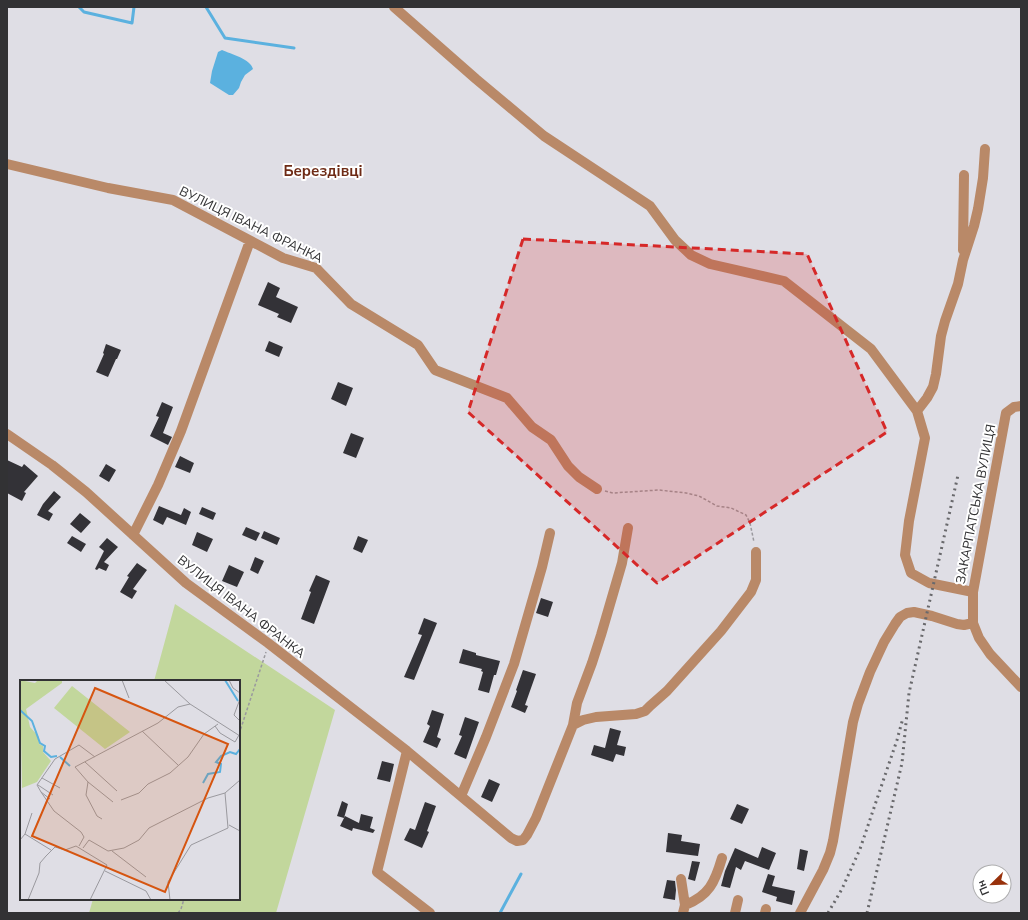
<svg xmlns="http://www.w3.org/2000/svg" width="1028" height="920" viewBox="0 0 1028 920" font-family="'Nunito Sans',sans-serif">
	<rect width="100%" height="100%" fill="#dfdee5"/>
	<path fill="#c2d79c" d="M175,604L335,710L276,913H89L93,899H239V681H154Z"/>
	<path fill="#5bb1df" d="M222,50C231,54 251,59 253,69L245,75L241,82L239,88L233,95H229L210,83L212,71L218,52Z"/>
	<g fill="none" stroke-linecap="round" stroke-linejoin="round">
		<path stroke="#5bb1df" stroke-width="3" d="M79,7L84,12L132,23L134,7
			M206,7L225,38L294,48
			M500,913L521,874"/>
	</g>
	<path fill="#333237" d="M268,282L280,288L276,297L298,307L291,323L277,317L279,314L258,305Z
		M269,341L283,347L279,357L265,351Z
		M106,344L121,350L117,359H116L108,377L96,372L104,354L103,353Z
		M338,382L353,388L346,406L331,399Z
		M162,402L173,407L163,433L172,437L168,445L150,436L159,417L156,416Z
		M351,433L364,438L356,458L343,453Z
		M180,456L194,463L190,473L175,467Z
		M7,460L22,467L24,464L38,476L24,492L26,493L22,501L7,493Z
		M106,464L116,470L109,482L99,476Z
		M54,491L61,497L48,511L53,514L49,521L37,515L43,504Z
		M159,506L181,515L184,508L191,512L186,525L167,517L163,525L153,520Z
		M202,507L216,513L213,520L199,514Z
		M80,513L91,522L81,533L70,524Z
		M246,527L260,533L256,541L242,535Z
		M264,531L280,538L277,545L261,538Z
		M197,532L213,539L207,552L192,545Z
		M72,536L86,544L81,552L67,543Z
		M358,536L368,540L362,553L353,549Z
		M107,538L118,547L104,562L109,565L106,571L99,568L97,570L95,569L104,551L99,547Z
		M255,557L264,561L258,574L250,570Z
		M137,563L147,570L133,589L137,591L132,599L120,592L129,577L127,576Z
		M229,565L244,572L237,587L222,581Z
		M316,575L330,581L314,624L301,619L311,592L309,591Z
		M541,598L553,602L548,617L536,613Z
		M424,618L437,623L414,680L404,677L422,635L418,634Z
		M463,649L476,653V655L500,661L496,675H494L489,693L478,690L483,672L481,671L482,669L459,663Z
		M523,670L536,674L525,705L528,706L525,713L511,707L517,691L516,690Z
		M432,710L444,714L437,737L441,739L437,748L423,742L430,726L427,724Z
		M465,717L479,722L466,759L454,754L462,736L459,735Z
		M610,728L621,731L617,745L626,747L624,756L616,754L613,762L591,755L594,745L605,748Z
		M382,761L394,764L390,782L377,779Z
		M489,779L500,784L492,802L481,797Z
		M342,801L348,804L344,818L337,816Z
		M425,802L436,806L427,831L429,832L422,848L404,840L410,828L415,830Z
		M737,804L749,809L742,824L730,819Z
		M361,814L373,817L370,828L375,830L373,833L353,828L352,831L340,826L345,816L359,823Z
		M668,833L682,835L681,841L700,844L698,856L666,852Z
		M762,847L776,853L769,870L745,861L741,870L736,867L730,888L721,886L725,871L735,848L758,858Z
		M800,849L808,851L804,871L797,869Z
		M692,861L700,862L695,881L688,879Z
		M768,874L775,876L772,886L795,891L792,905L776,901L777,897L762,892Z
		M667,880L675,881L676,890L675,900L663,898Z"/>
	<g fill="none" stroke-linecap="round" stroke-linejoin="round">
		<path stroke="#9a999e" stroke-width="1.5" stroke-dasharray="3 2" stroke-linecap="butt" d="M605,491L613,493L659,490L686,493L699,496L717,506L731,508L746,515L750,523L754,542
			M239,734L266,652
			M178,913L181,909L184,899"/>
		<path stroke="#b98968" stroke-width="10" d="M394,7L476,79L544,136L650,206L675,240L691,255L710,264L784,281L871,349L917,411L925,438L909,521L905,555L911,573L929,583L973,592
			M7,164L108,188L173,200L283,258L316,268L351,304L418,345L435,370L507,398L532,427L551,440L568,466L579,477L597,489
			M963,250L964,175
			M1021,406L1014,407L1006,413L973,592V623L979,638L990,654L1021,687
			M917,411L927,398L933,387L936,374L941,336L945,321L958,284L963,260L974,226L978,209L983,178L985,149
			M7,434L52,465L86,492L186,583L268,643L407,751L511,838L517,841L523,840L527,835L536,818L573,725L583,720L596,717L636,714L645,711L650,706L667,691L721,631L751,592L756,580V552
			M133,535L158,485L181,431L250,241
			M573,725L577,703L592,663L601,635L622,563L628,528
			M407,751L377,872L430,913
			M461,796L486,737L514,664L542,567L550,533
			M681,879L685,905L683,913
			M685,905C709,896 715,882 722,858
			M735,913L738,900
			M765,913L766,909
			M800,913L823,870L830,853L833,841L853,722L858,704L870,672L884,642L895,624L900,617L907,613L914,612L932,616L957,624L964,625L973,623"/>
		<path stroke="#69696c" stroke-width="3" stroke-dasharray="2 4" stroke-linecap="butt" d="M828,913L842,889L860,849L897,740L903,718
			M867,913L902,763L909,693L958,475"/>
	</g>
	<path fill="#d62828" fill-opacity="0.2" stroke="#d62828" stroke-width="3" stroke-dasharray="8 5" stroke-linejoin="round" d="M523,239L807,254L887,432L657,583L468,412Z"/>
	<g text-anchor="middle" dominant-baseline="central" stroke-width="4" stroke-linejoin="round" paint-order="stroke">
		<g font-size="13" fill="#323234" stroke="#fff">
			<text transform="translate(251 225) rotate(26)">ВУЛИЦЯ ІВАНА ФРАНКА</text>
			<text transform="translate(976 504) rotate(-79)">ЗАКАРПАТСЬКА ВУЛИЦЯ</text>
			<text transform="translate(241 607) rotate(38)">ВУЛИЦЯ ІВАНА ФРАНКА</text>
		</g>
		<g font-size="15" font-weight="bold" fill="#6e2b16" stroke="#fff">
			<text x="323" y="171">Берездівці</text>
		</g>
	</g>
	<g transform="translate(20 680)">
		<rect width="220" height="220" fill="#dfdee5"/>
		<path d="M0,0L15,3L18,0H42V3L6,29L10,47L19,57V64L23,66V72L31,81L17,102L2,108ZM52,6L110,52L85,69L34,28Z" fill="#c2d79c"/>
		<path fill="none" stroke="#5bb1df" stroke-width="2" d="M205,0L218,21M0,30L12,41L20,63L25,66L24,71L31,77L37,76M40,77L50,86M183,103L188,94L200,92L201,84L196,82L201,76L210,72L216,74L220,69"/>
		<path fill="none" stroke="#9a999e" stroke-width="1" d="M102,0L109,18M144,0L170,24L220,56M209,0L213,8L220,13M220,19L214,35L220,41M195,46L200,53L215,62L219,55M122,51L158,85M65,82L97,111M22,98L40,108M68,102L93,122M17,105L35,79L59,65L75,77M17,105L21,112L30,119M18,105L33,115M21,112L34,131L61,152L64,157L59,166M101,120L119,113L128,104L150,93L168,77L184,54L198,44M82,139L77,136L66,115L68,102L55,87L138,43L158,27L170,24M209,145L220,151M5,154L31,170M0,160L5,154L12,133M63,168L69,160L88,171L104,168L119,160L129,148L188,118L205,113L220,100M92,171L126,197M85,191L126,211L131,220M8,220L19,193L20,183L26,176L35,167L45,170L56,166L87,185L70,220M150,220L148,202L171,165L208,148L205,113"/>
		<path fill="#d65510" fill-opacity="0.15" stroke="#d65510" stroke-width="2" d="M75,8L208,64L145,212L12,156Z"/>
		<rect width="220" height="220" fill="none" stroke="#323234" stroke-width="2"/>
	</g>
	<rect width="1028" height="920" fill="none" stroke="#323234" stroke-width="16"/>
	<g transform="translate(992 884) rotate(247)"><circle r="19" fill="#ffffff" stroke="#adadae"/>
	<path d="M0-3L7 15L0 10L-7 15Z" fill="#98310b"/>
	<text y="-6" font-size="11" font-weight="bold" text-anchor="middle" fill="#323234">Пн</text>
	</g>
</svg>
